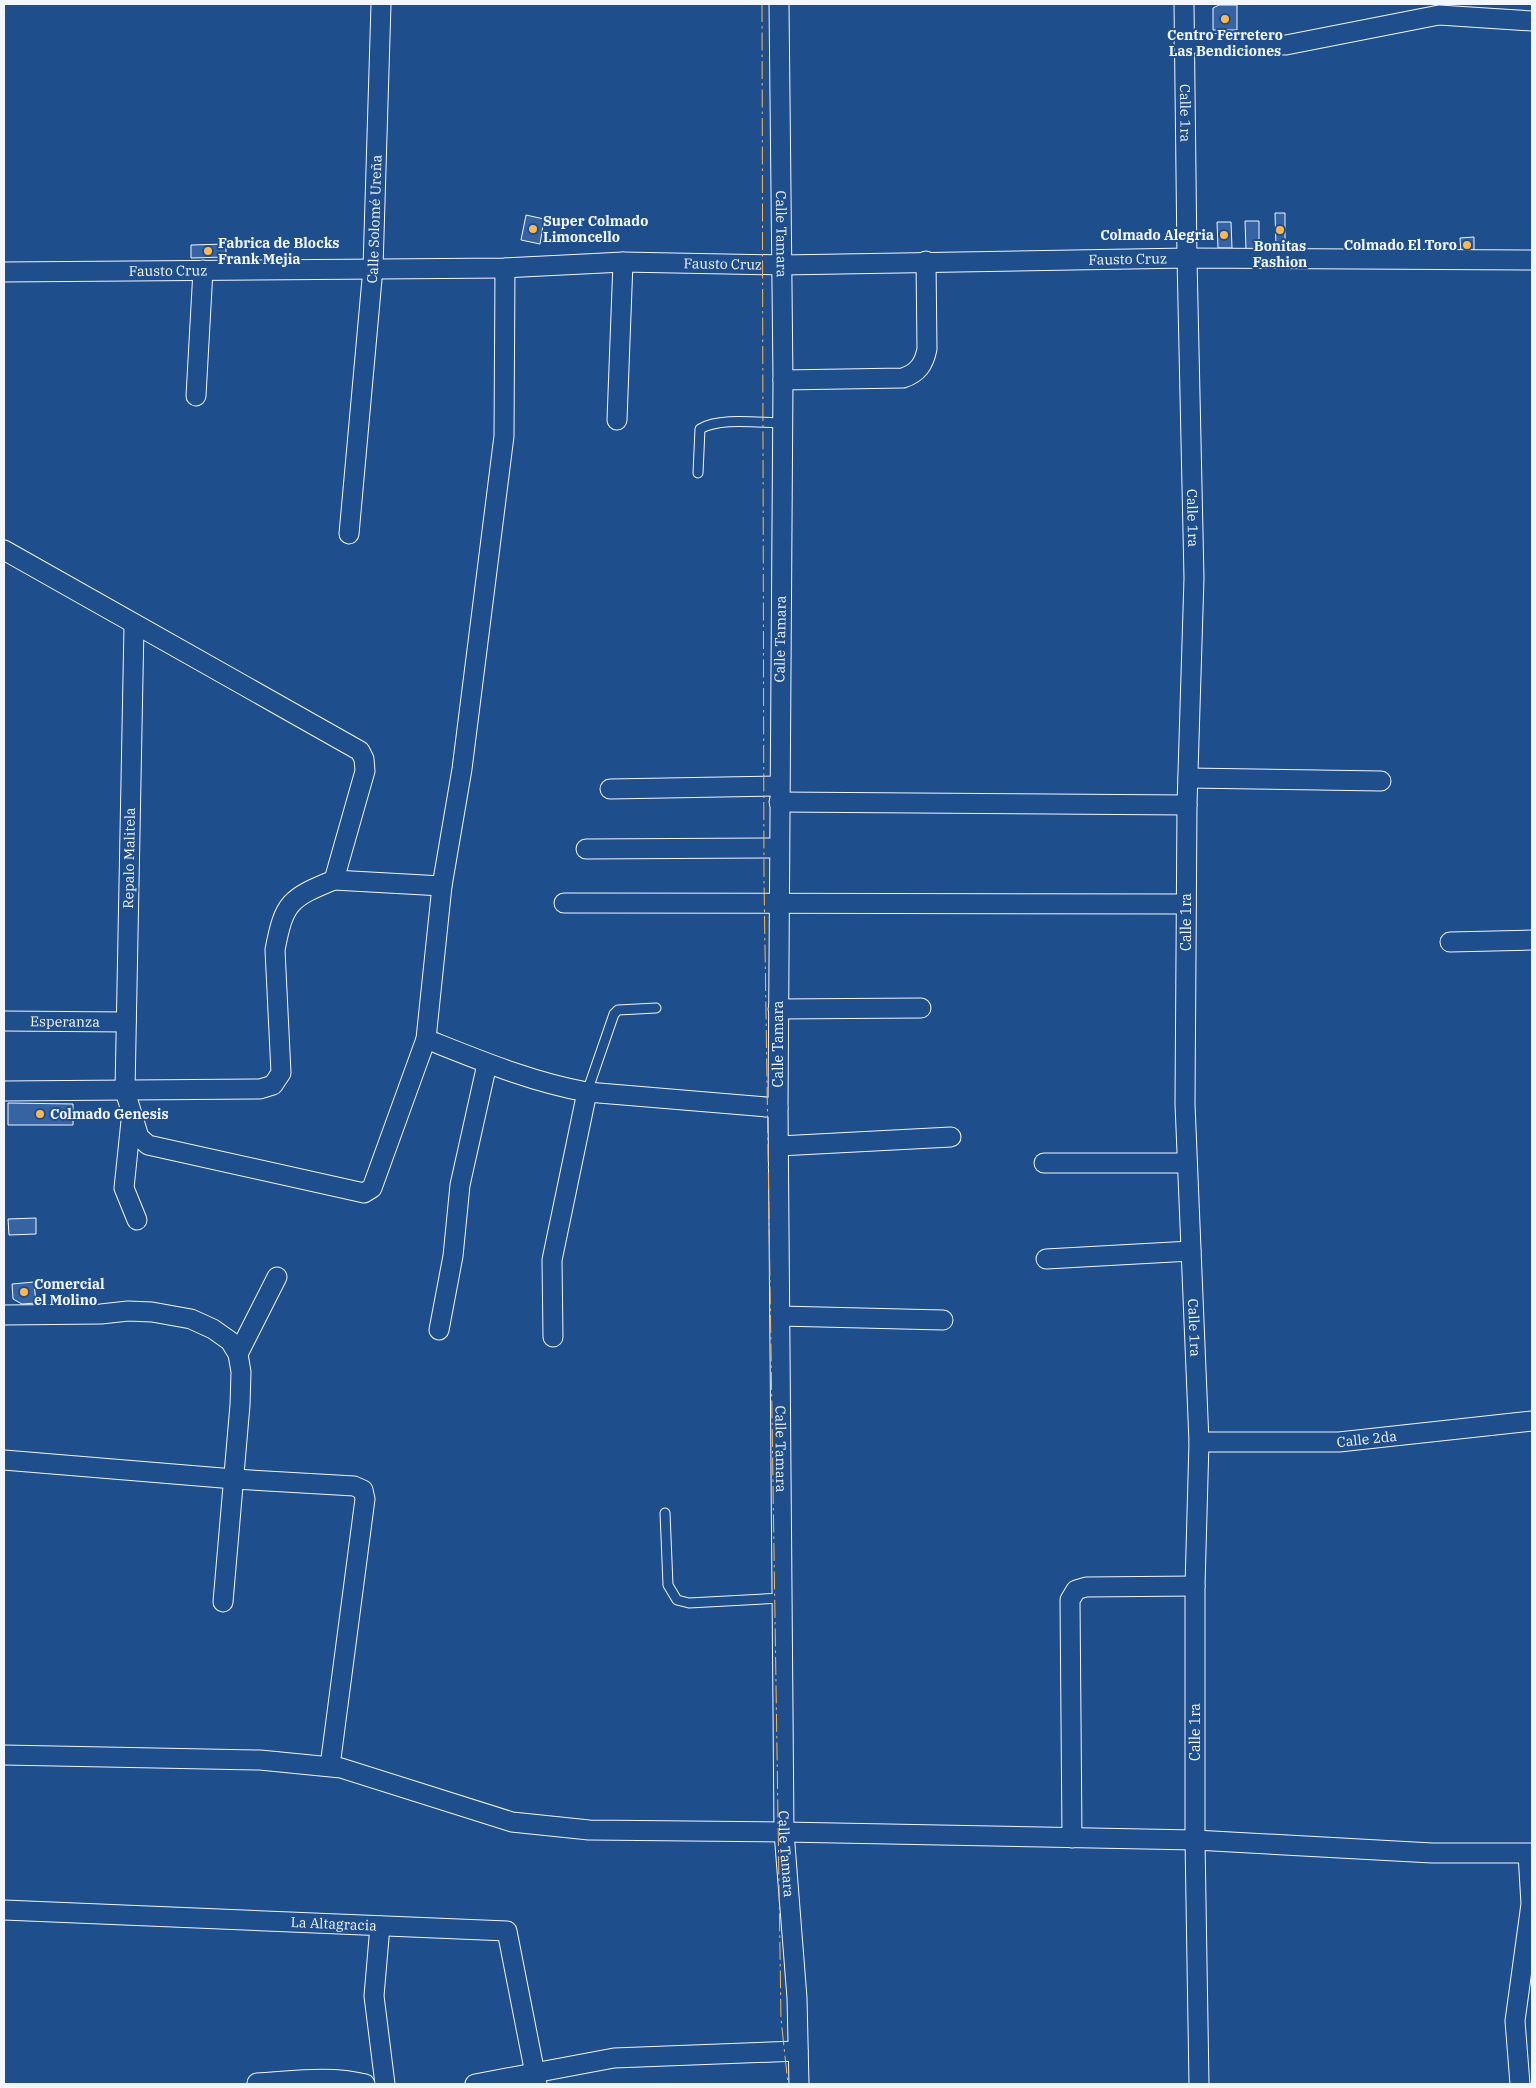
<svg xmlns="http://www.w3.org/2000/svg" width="1536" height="2088" viewBox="0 0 1536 2088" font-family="'IBM Plex Serif',serif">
	<rect width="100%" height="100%" fill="#1f4e8c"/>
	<path fill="#3563a3" stroke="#f2f6ff" d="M1219,5H1237V30H1213V8Z
		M1275,213H1285V247H1276Z
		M526,215L544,219L540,244L521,240Z
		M1245,221H1259V249H1246Z
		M1217,222H1231L1232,248H1218Z
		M1474,237V252L1461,253L1460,238Z
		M226,244V257L191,258V245Z
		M8,1103L73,1104V1125H8Z
		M36,1218V1234L9,1235L8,1219Z
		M34,1282L36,1303L22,1304L13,1299L12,1284Z"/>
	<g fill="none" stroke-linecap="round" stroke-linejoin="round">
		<defs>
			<path id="service" d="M698,473L700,429C720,417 759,423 783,423
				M587,1092L614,1014L618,1010L656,1008
				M665,1513L668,1585L677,1600L689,1603L782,1598"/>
			<g id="minor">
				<path id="s1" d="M779,4L783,380L778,1108L784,1832L797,1998L799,2084"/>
				<path id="s2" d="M1184,4L1187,258L1194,578L1187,805L1185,1104L1199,1442L1195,1586V1840L1199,2084"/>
				<path d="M1184,43L1286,45L1439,15L1532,21"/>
				<path id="s3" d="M4,272L505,268L623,262L782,265L1187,258L1532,260"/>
				<path d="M783,380L903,378C918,373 924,364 927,349L926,261"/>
				<path d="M196,396L203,270"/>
				<path d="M617,420L623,262"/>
				<path id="s4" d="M349,534L373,268L381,4"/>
				<path d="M4,550L360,751L364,759L365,771L334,880C290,898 284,902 275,950L281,1073L273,1085L260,1089L4,1091"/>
				<path d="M134,625L125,1091L139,1137L148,1145L364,1193L372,1188L426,1039L442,886L462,769L504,436L505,268"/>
				<path d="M1188,778L1381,781"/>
				<path d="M610,789L779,786"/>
				<path d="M779,802L1187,805"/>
				<path d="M586,849L779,848"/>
				<path d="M334,880L442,886"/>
				<path d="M564,903L1186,904"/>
				<path d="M1450,942L1532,940"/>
				<path d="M778,1009L921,1008"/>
				<path id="s5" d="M4,1021L126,1022"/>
				<path d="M426,1039C479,1060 531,1082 587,1092L778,1108"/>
				<path d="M131,1121L124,1188L137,1220"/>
				<path d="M779,1146L951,1137"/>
				<path d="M1044,1163H1187"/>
				<path d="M1046,1259L1191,1251"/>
				<path d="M4,1315L101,1314L128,1311L152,1312L191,1319L213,1329L230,1341L238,1354L241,1372L240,1405L223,1602"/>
				<path d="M780,1316L943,1320"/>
				<path d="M439,1330L453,1256L460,1185L487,1064"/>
				<path d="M553,1337L552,1260L587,1092"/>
				<path d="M238,1354L277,1277"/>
				<path id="s6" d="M1199,1442H1339L1532,1421"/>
				<path d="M4,1460L234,1479L354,1486L363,1490L365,1499L330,1766"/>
				<path d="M4,1755L260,1760L341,1768L512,1822L589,1830L784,1832L1195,1840L1432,1853H1532"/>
				<path d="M1072,1838L1070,1600L1076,1590L1086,1587L1195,1586"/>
				<path id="s7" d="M4,1910L507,1931L537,2084"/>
				<path d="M380,1926L374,1996L385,2084"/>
				<path d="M257,2083C292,2081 331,2075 365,2084"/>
				<path d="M475,2084L614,2058L798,2051"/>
				<path d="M1520,2084L1515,2021L1531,1904L1528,1854"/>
			</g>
		</defs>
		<use href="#service" stroke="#f2f6ff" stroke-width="11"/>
		<use href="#minor" stroke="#f2f6ff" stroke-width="21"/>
		<use href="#service" stroke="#1f4e8c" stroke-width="9"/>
		<use href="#minor" stroke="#1f4e8c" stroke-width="19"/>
		<path stroke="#ffb74d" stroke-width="1" stroke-dasharray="18 4 2.5 4" stroke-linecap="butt" d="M762,4L764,880L781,2019L788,2084"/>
	</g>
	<g fill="#ffb74d" stroke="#1f4e8c" stroke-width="2">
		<circle cx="1225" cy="19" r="5"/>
		<circle cx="533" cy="229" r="5"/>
		<circle cx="1280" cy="230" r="5"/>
		<circle cx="1224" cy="235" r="5"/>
		<circle cx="1467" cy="245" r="5"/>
		<circle cx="208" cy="251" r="5"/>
		<circle cx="40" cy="1114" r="5"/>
		<circle cx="24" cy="1292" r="5"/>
	</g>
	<g text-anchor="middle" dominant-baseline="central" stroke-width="4" stroke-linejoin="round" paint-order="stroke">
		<g font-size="14" font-weight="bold" fill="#f2f6ff" stroke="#1f4e8c" text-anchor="start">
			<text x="1225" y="35" text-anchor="middle">Centro Ferretero<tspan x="1225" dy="16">Las Bendiciones</tspan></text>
			<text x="543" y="221">Super Colmado<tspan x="543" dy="16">Limoncello</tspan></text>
			<text x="1214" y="235" text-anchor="end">Colmado Alegria</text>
			<text x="218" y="243">Fabrica de Blocks<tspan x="218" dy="16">Frank Mejia</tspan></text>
			<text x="1457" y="245" text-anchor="end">Colmado El Toro</text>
			<text x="1280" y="246" text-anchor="middle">Bonitas<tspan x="1280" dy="16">Fashion</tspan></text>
			<text x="50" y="1114">Colmado Genesis</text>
			<text x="34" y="1284">Comercial<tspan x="34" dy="16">el Molino</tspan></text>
		</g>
		<g font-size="14" fill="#f2f6ff" stroke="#1f4e8c">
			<text stroke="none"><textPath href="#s2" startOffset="109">Calle 1ra</textPath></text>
			<text stroke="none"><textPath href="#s4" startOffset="316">Calle Solomé Ureña</textPath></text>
			<text stroke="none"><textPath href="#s1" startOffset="230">Calle Tamara</textPath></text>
			<text stroke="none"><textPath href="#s3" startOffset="1124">Fausto Cruz</textPath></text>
			<text stroke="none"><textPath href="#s3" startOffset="719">Fausto Cruz</textPath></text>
			<text stroke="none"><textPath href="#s3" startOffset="164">Fausto Cruz</textPath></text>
			<text stroke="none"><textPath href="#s2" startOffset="514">Calle 1ra</textPath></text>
			<text transform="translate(780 639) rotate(-89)">Calle Tamara</text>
			<text transform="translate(129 858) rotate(-89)">Repalo Malitela</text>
			<text transform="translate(1186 922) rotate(-90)">Calle 1ra</text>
			<text stroke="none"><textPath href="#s5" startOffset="61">Esperanza</textPath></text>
			<text transform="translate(778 1044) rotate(-90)">Calle Tamara</text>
			<text stroke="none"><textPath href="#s2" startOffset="1324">Calle 1ra</textPath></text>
			<text stroke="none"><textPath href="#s6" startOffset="168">Calle 2da</textPath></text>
			<text stroke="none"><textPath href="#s1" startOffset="1445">Calle Tamara</textPath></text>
			<text transform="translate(1195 1732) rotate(-90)">Calle 1ra</text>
			<text stroke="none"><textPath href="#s1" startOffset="1850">Calle Tamara</textPath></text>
			<text stroke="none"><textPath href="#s7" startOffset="330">La Altagracia</textPath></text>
		</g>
	</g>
	<rect width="1536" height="2088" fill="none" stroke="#f2f6ff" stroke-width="10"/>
</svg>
